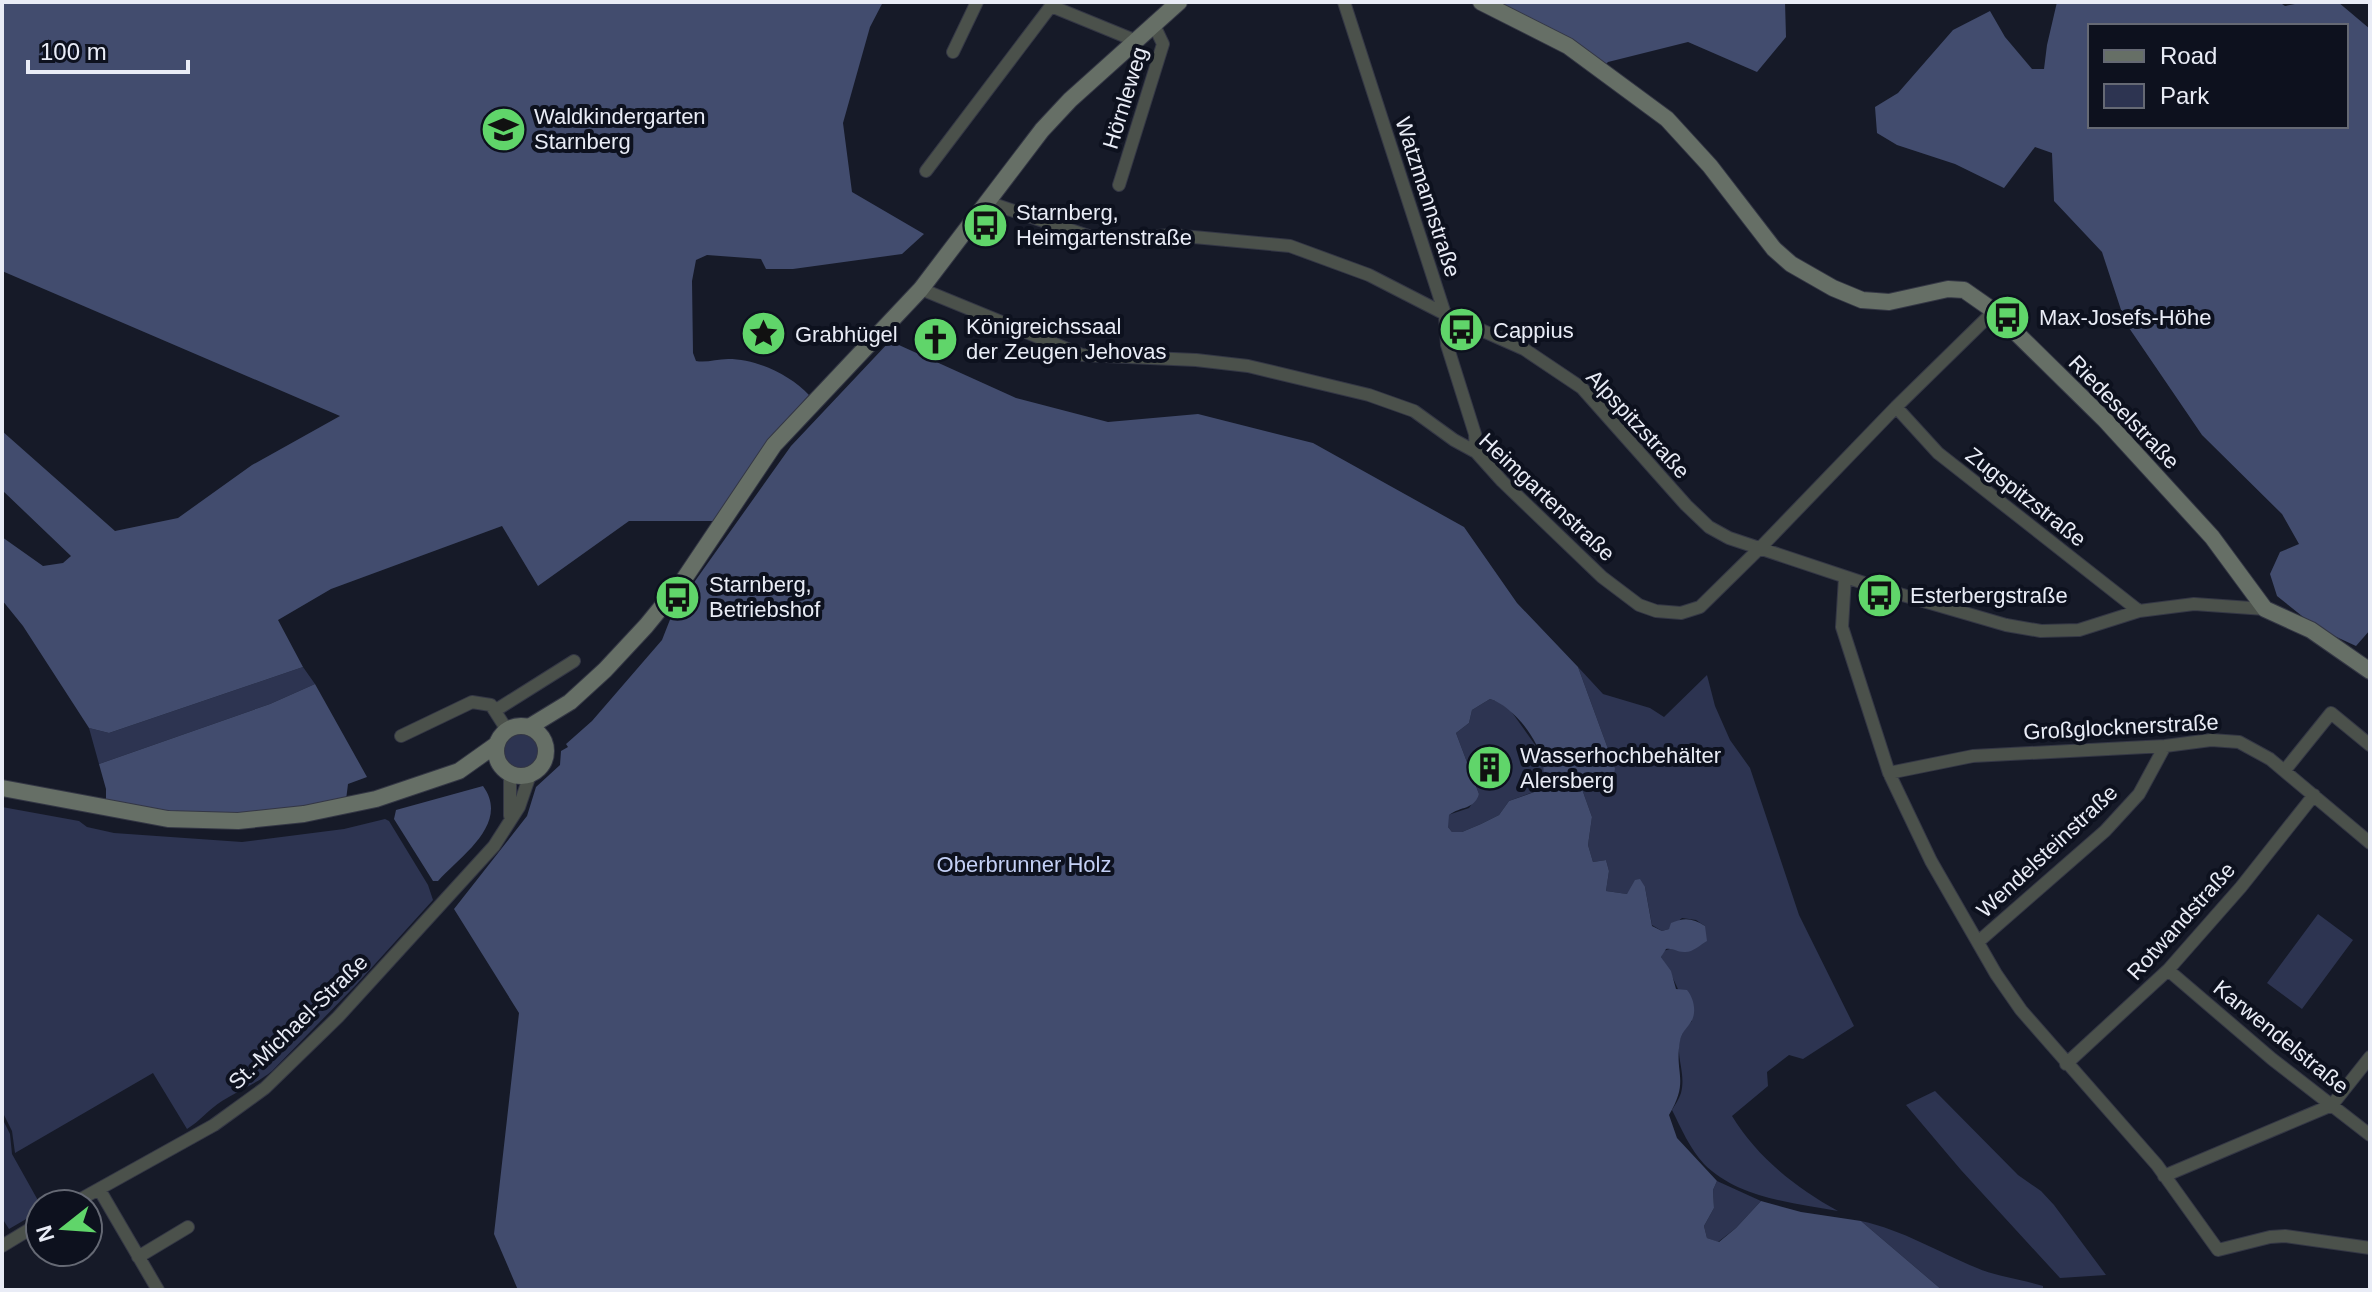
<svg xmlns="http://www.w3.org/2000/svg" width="2372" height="1292" viewBox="0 0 2372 1292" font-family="Arial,sans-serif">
	<rect width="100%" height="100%" fill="#161a28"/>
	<path fill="#2d3451" d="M303,667L315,684L270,704L99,764L89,728L109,733Z
		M1578,667L1603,694L1650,708L1664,717L1707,675L1715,706L1730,740L1750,768L1799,915L1854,1026L1803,1059L1789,1055L1767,1072L1768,1086L1732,1116C1757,1157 1796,1188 1838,1211C1793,1203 1738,1198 1704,1164C1690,1149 1681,1128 1672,1110C1675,1105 1679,1099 1681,1093C1688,1066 1666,1046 1692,1021C1682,1000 1674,976 1661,957L1663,951L1673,948L1705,926L1696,920L1682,918L1669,929L1662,931L1652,925L1645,887L1627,894L1606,891L1609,871L1606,860L1593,862L1588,845L1592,817L1582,789L1615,768Z
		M1490,699L1502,703L1511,711L1538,749L1545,771L1540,787L1536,791L1509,801L1499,815L1481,824L1462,832H1452L1448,827V815L1469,808L1479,794L1456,733L1469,723L1472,710Z
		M502 751a19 19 0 1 1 38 0a19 19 0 1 1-38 0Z
		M2,807L79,821L87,827L114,833L242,842L344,829L385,819L389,821L428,885L433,900L356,985L272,1071C256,1084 239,1090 222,1101C209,1109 200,1121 187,1129L153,1073L15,1153L12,1131L2,1111Z
		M2318,914L2353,940L2302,1009L2267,983Z
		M1935,1091L2018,1175L2041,1191L2054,1205L2106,1275L2060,1278L1961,1170L1906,1105Z
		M2,1118L10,1134L12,1154L40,1204V1211L9,1229L2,1218Z
		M1717,1181L1761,1201L1736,1228L1718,1242L1707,1238L1704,1226L1714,1208L1713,1190Z
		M1861,1221C1903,1230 1938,1252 1977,1268C1998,1277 2021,1279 2043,1286V1290H1942Z"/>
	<path fill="#424c6e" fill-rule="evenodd" d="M2,2H883L870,27L843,123L852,192L924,234L902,254L793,269H766L761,259L707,255L696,260L692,281L693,353L696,361C706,363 717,359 728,359C756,359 789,374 809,395L767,441L713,521H629L538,586L502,526L331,589L278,620L303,667L109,733L89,728L23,626L2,600V537L43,566L63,563L71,556L2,490V431L115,531L178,518L252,465L340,416L2,271Z
		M1480,2H1785L1786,37L1757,72L1688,42L1608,62L1600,70Z
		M2057,2H2279L2285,6L2305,2H2338L2370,29V630L2356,646L2317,628L2277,596L2270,574L2280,552L2299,544L2282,514L2202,435L2125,322L2102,252L2054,201L2052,153L2035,147L2004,188L1955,164L1897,145L1877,133L1875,107L1898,93L1953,30L1990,11L2005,37L2032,69H2044L2047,45ZM2090,26H2346V126H2090Z
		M890,341L1016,398L1108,422L1198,414L1313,443L1464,527L1517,603L1578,667L1615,768L1614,775L1582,789L1592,817L1588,845L1593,862L1606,860L1609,871L1606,891L1627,894L1635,880L1640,879L1645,887L1652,926L1662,931L1669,929L1671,923C1684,917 1693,918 1705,926L1707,941C1700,945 1692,953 1684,952C1676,952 1674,948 1666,949L1661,957L1671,971L1676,989L1687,990C1692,996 1695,1005 1694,1013C1693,1025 1682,1029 1680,1041C1674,1075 1690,1079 1669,1115L1677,1138L1717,1181L1713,1190L1714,1208L1704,1226L1707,1238L1719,1242L1736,1228L1761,1201L1801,1212L1861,1221L1942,1290H518L494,1234L519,1013L454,909L527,816L536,787L560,765L561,751L568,747L566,744L592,721L662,640L673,612L791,446ZM1490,699C1518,707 1560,764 1537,791L1509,801L1499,815L1481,824L1462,832H1452L1448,827L1449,815C1461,806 1474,810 1479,794L1456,733L1469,723L1472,710Z
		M315,684L367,777L348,784L346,800L267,813L196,814L106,803V789L99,764L270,704Z
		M483,786C510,823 462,855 438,881H433L394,819L396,810Z"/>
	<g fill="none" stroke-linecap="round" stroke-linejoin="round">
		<defs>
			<path id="street" d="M1344,2L1445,314L1447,345L1475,434L1476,452
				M953,52L977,2
				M926,171L1051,6L1134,40
				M1119,185L1163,44L1153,23
				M987,202L1100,240L1172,235L1290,246L1369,275L1445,314L1524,349L1582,388L1686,505L1709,527L1729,538L1882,589L2006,625L2041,631L2079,630L2139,611L2194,604L2265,609
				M921,289L1082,355L1196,360L1248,366L1369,395L1414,411L1454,440L1476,452L1502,481L1602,577L1639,605L1656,611L1681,613L1700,607L1761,547L1896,407L1994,311
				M1896,407L1938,453L2139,611
				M1845,577L1842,627L1889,773L1931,861L1996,974L2021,1010L2157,1165L2218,1250L2270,1237L2285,1236L2370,1248
				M496,710L574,661
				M401,736L472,702L491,705L507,730
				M2285,770L2331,713L2370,745
				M1889,773L1973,756L2165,746L2211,740L2239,742L2270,759L2370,843
				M510,816V774
				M1978,942L2105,831L2139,794L2165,746
				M2168,970L2272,1059L2370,1135
				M2066,1064L2168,970L2241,887L2314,795
				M2164,1176L2332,1105L2370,1057
				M99,1189L158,1290
				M72,1204L214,1125L265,1088L338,1017L494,846L519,807L530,775
				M2,1246L40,1223
				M138,1257L188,1227"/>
			<path id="secondary" d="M1481,2L1568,46L1667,119L1710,166L1774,249L1791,264L1833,288L1862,300L1889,302L1948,289L1964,290L1994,311L2105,420L2212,537L2265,609L2311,630L2370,671
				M496 751a25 25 0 1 1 50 0a25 25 0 1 1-50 0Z
				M529,727L570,702L605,670L646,626L682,582L774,445L921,289L1042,130L1070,100L1179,2
				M2,788L168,819L238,821L304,814L376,799L459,771L497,744"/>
		</defs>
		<use href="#street" stroke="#343745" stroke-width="14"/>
		<use href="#secondary" stroke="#343745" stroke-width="18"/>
		<use href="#street" stroke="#4b514b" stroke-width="12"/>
		<use href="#secondary" stroke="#666f66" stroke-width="16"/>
	</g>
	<defs>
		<symbol id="school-disc" viewBox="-11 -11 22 22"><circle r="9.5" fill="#60d56a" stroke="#0d111e"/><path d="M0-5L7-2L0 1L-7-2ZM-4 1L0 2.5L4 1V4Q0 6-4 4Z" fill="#111"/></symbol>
		<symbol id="bus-disc" viewBox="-11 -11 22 22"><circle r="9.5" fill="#60d56a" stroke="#0d111e"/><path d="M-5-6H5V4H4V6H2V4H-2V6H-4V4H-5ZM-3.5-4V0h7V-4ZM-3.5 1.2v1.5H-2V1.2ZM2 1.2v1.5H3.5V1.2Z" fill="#111"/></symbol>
		<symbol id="sight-disc" viewBox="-11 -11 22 22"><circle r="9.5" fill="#60d56a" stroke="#0d111e"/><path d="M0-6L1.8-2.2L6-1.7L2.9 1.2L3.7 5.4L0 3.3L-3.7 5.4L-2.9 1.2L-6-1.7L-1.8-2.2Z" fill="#111"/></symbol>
		<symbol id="church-disc" viewBox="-11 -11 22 22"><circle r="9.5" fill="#60d56a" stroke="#0d111e"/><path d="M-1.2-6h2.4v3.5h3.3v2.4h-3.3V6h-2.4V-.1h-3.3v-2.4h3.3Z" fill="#111"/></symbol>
		<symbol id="building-disc" viewBox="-11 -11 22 22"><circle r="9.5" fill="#60d56a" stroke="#0d111e"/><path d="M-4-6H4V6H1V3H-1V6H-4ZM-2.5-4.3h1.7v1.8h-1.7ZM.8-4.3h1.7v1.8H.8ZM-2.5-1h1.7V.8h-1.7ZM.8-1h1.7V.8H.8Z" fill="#111"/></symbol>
	</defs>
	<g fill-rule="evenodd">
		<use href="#school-disc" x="478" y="104" width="51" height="51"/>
		<use href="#bus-disc" x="960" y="200" width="51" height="51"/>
		<use href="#bus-disc" x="1982" y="292" width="51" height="51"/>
		<use href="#bus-disc" x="1436" y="304" width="51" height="51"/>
		<use href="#sight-disc" x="738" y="308" width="51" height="51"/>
		<use href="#church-disc" x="910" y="314" width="51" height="51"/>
		<use href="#bus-disc" x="1854" y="570" width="51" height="51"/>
		<use href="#bus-disc" x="652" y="572" width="51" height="51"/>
		<use href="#building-disc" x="1464" y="742" width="51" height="51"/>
	</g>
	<g text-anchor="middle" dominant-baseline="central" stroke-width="8" stroke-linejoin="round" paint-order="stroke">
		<g font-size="22" fill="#e9ecf6" stroke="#0d111e">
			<text transform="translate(1125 98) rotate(-73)">Hörnleweg</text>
			<text transform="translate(1428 197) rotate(72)">Watzmannstraße</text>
			<text transform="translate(2124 412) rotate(46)">Riedeselstraße</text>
			<text transform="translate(1638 424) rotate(47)">Alpspitzstraße</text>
			<text transform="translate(1547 497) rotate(43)">Heimgartenstraße</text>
			<text transform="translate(2026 497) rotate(38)">Zugspitzstraße</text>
			<text transform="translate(2121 727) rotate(-3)">Großglocknerstraße</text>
			<text transform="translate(2047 851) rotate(-43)">Wendelsteinstraße</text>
			<text transform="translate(2181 921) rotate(-48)">Rotwandstraße</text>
			<text transform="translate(298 1022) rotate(-44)">St.-Michael-Straße</text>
			<text transform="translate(2281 1037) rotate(39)">Karwendelstraße</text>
		</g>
		<g font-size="22" fill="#e9ecf6" stroke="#0d111e" text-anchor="start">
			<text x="534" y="116">Waldkindergarten<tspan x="534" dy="25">Starnberg</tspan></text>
			<text x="1016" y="212">Starnberg,<tspan x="1016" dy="25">Heimgartenstraße</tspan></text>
			<text x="2039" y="317">Max-Josefs-Höhe</text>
			<text x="966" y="326">Königreichssaal<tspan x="966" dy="25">der Zeugen Jehovas</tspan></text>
			<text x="1493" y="330">Cappius</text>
			<text x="795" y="334">Grabhügel</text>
			<text x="709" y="584">Starnberg,<tspan x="709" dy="25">Betriebshof</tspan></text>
			<text x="1910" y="595">Esterbergstraße</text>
			<text x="1520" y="755">Wasserhochbehälter<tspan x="1520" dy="25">Alersberg</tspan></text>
		</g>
		<g font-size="22" fill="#c4d0f5" stroke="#0d111e">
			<text x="1024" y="864">Oberbrunner Holz</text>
		</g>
	</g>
	<rect width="2372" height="1292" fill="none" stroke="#e9ecf6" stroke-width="8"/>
	<rect x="2088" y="24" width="260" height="104" fill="#0d111e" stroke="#656974" stroke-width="2"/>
	<rect x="2104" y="50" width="40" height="12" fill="#666f66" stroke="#656974" stroke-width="2"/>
	<text x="2160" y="64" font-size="24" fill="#e9ecf6">Road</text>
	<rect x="2104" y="84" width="40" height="24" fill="#2d3451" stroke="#656974" stroke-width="2"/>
	<text x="2160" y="104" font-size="24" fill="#e9ecf6">Park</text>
	<g transform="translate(64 1228) rotate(253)"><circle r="38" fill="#0d111e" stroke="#656974" stroke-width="2"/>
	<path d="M0-6L14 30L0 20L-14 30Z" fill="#60d56a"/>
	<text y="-12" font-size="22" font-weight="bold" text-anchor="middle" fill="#e9ecf6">N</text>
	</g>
	<path d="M28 60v12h160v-12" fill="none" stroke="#e9ecf6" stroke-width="4"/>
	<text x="40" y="60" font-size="24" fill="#e9ecf6" stroke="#0d111e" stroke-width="6" paint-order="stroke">100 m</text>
</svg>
